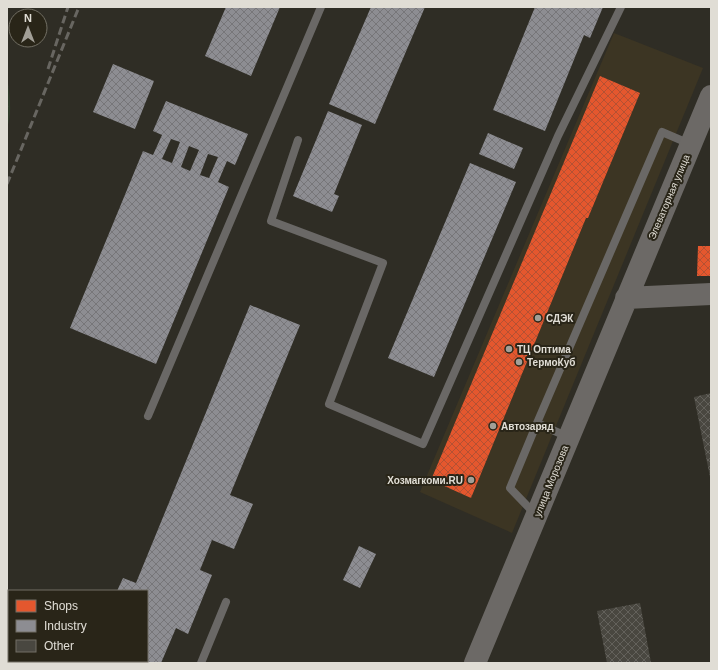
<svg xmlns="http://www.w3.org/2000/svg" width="718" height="670" viewBox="0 0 718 670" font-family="Helvetica,sans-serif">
	<defs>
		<pattern id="forest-firs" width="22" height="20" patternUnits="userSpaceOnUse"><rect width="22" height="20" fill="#313d2c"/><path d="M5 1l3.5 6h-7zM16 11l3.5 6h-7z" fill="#4f594a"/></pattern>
		<pattern id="shops-cross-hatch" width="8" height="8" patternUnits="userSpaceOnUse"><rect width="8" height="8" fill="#e4572e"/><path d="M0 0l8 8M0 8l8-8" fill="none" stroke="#b45133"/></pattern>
		<pattern id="industry-cross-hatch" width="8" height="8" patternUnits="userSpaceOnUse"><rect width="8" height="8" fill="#8d8d92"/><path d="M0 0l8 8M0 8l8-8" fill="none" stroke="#777679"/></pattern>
		<pattern id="building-cross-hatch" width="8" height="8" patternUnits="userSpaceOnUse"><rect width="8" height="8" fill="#494740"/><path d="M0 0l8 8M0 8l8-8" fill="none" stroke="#63615b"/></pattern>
	</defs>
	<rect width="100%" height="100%" fill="#2f2d25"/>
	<path fill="#3c3523" d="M614,33L703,68L512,533L420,492Z"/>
	<path fill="url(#forest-firs)" d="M7,75C9,92 13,112 7,128Z"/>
	<path fill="url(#shops-cross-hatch)" d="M600,76L640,93L588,218H586L471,498L431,480Z
		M698,246H711V276H697Z"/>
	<path fill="url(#industry-cross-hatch)" fill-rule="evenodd" d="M226,7H280L251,76L205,56Z
		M371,7H425L375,124L329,104Z
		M535,7H603L590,38L584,35L545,131L493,110Z
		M113,64L154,81L135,129L93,112Z
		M166,101L248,134L235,165L227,161L218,182L229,187L156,364L70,328L143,151L153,155L162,135L153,131ZM171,139L180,142L172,163L162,159ZM189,146L199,150L190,171L181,167ZM208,154L218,157L209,178L200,175Z
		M328,111L362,125L334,194L339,196L332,212L293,196Z
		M488,133L523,148L514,169L479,154Z
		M470,163L516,182L434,377L388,358Z
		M250,305L300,325L230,495L253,504L234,549L212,540L200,570L212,575L188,634L176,628L161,663H103L104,661H147V591H117L123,578L136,583Z
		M359,546L376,554L360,588L343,580Z"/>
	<path fill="url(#building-cross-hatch)" d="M711,393V477H710L694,397Z
		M640,603L651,663H607L597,611Z"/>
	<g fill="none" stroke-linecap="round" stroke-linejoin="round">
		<path stroke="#6a6866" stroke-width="8" d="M298,140L271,221L383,263L329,404L423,444L558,136L621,7
			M148,416L321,7
			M537,423L662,132L690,144
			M535,514L510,488L537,423L568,437
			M201,663L226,602"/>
		<path stroke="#6c6966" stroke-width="22" d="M626,298L711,294
			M475,663L711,96"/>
		<path stroke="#686661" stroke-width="3" stroke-dasharray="8 4" stroke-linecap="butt" d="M48,69L68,7
			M7,184L79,7"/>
	</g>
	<g fill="#a29f97" stroke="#292518" stroke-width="1.5">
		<circle cx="538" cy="318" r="4"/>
		<circle cx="509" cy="349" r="4"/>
		<circle cx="519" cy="362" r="4"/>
		<circle cx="493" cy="426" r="4"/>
		<circle cx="471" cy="480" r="4"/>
	</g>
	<g text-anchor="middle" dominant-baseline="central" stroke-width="4" stroke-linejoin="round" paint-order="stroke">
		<g font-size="10" fill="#e0ddd5" stroke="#292518">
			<text transform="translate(669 197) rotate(-67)">Элеваторная улица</text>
			<text transform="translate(551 481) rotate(-68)">улица Морозова</text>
		</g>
		<g font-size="10" font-weight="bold" fill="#e0ddd5" stroke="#292518" text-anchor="start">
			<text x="546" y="318">СДЭК</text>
			<text x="517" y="349">ТЦ Оптима</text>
			<text x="527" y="362">ТермоКуб</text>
			<text x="501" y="426">Автозаряд</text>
			<text x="463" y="480" text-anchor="end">Хозмагкоми.RU</text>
		</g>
	</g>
	<rect width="718" height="670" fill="none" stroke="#e0ddd5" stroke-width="16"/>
	<rect x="8" y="590" width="140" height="72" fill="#292518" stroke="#726f64"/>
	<rect x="16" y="600" width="20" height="12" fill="#e4572e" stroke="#726f64"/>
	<text x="44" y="610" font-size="12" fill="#e0ddd5">Shops</text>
	<rect x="16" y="620" width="20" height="12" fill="#8d8d92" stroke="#726f64"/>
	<text x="44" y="630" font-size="12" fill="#e0ddd5">Industry</text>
	<rect x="16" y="640" width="20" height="12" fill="#494740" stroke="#726f64"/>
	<text x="44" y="650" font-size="12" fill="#e0ddd5">Other</text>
	<g transform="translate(28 28)"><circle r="19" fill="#292518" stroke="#726f64"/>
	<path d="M0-3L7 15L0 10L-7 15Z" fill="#a29f97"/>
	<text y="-6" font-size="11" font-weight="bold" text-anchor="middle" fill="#e0ddd5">N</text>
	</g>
</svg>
